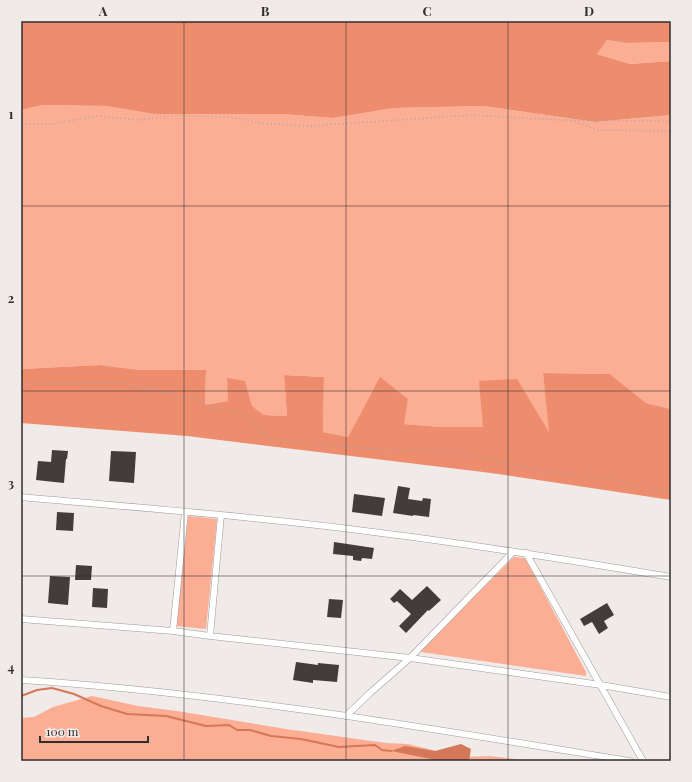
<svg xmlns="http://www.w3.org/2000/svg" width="692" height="782" viewBox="0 0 692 782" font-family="'Playfair Display',serif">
	<rect width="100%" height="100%" fill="#f0eae8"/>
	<path fill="#fbae94" d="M607,40L626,43L671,42V61L630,64L597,54Z
		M43,105L106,106L154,114H282L333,118L394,108L483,106L595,122L671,115V409L646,403L610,374L543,373L550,433L483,427H441L403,424L408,399L380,378L348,437L323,432L324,377L284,375L287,416L264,415L252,406L245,382L227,379L229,401L205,405L206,370H140L100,365L21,369V110Z
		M188,516L217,519L206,629L176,626Z
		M514,557L525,558L586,672V676L421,652V648Z
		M92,696L138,706L177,711L286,729L386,743L408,744L461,757L490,756L531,761H21V718L34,717L53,707Z"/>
	<path fill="#ee8d6e" d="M21,21H671V42L626,43L607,40L597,54L630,64L671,61V115L595,122L483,106L394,108L333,118L282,114H154L106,106L43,105L21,110Z
		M100,365L140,370H206L205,405L228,401L227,378L245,381L252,406L264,415L287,416L284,375L324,377L323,432L348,437L380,377L408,399L404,424L441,427H483L479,381L517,379L549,432L543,373L610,374L646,403L671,409V500L491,473L187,436L21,423V369Z"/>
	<path fill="#d57759" d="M461,744L471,749L469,761H441L391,751L405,746L435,751Z"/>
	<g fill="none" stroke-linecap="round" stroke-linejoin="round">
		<path stroke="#d57759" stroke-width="2" d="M21,696L37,690L52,688L74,694L101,706L127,714L166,716L206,726L229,725L237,730H250L271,736L301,739L339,747L375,745L382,750L391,751"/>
	</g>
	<path fill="#423d3c" d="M52,450L68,451L67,459H66L64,483L36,480L38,461L51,462Z
		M111,451L136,452L134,483L109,481Z
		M398,486L410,488L408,499L422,501L423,498L431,499L429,517L413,515V516L393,513Z
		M354,494L385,498L382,516L352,512Z
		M57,512L74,513L73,531L56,530Z
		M334,542L374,548L372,559L362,558L361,561L353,560V556L333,554Z
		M76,565L92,566L91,580H75Z
		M50,576L70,577L68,605L48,603Z
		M427,586L441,600L429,611L428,610L406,633L399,626L411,614L397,601L394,603L390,599L400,589L412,600Z
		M93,588L108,589L107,608L92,607Z
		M329,599L343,600L341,618L327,617Z
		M607,603L614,615L604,621L608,628L599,634L592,622L584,626L580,619Z
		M296,662L318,665V663L339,665L337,682L313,680V683L293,680Z"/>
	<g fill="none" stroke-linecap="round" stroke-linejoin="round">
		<defs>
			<path id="minor" d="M21,497C141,508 262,517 381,533C478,545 575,561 671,577
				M526,553L643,761
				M21,619L173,631L210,636L410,658L601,685L671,697
				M173,631L185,512
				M210,636L221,515
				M21,680C225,693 428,728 630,761
				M346,716L370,693L410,658L513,552"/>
		</defs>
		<use href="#minor" stroke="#9f9a98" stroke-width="7"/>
		<path stroke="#aca7a6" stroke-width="1.5" stroke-dasharray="1 3" stroke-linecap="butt" d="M571,120L598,130L671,131
			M21,124H51L97,116L140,120L174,115L239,118L259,123L310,126L474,115L559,120L671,121
			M21,384L120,383L196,399L213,408L243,413L249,417L257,428L265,436L274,439L373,449L458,452L477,455L511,465L575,475L608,478L627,483L651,491L671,490"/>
		<use href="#minor" stroke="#fff" stroke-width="6"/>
	</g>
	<path fill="none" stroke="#312e2e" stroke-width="1" stroke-opacity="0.55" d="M184,21V761M346,21V761M508,21V761M21,206H671M21,391H671M21,576H671"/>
	<rect width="692" height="782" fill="none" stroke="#f0eae8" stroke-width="44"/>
	<path d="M40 736v6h108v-6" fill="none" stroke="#312e2e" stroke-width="2"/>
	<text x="46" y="736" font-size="12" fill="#312e2e" stroke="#f0eae8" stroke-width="3" paint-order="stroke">100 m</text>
	<rect x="22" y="22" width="648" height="738" fill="none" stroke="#312e2e" stroke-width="1.5"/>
	<g font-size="13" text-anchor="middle" font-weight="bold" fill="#312e2e">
		<text x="103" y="16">A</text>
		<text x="265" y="16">B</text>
		<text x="427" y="16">C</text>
		<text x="589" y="16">D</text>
		<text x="11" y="119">1</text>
		<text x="11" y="303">2</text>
		<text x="11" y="488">3</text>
		<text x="11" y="672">4</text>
	</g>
</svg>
